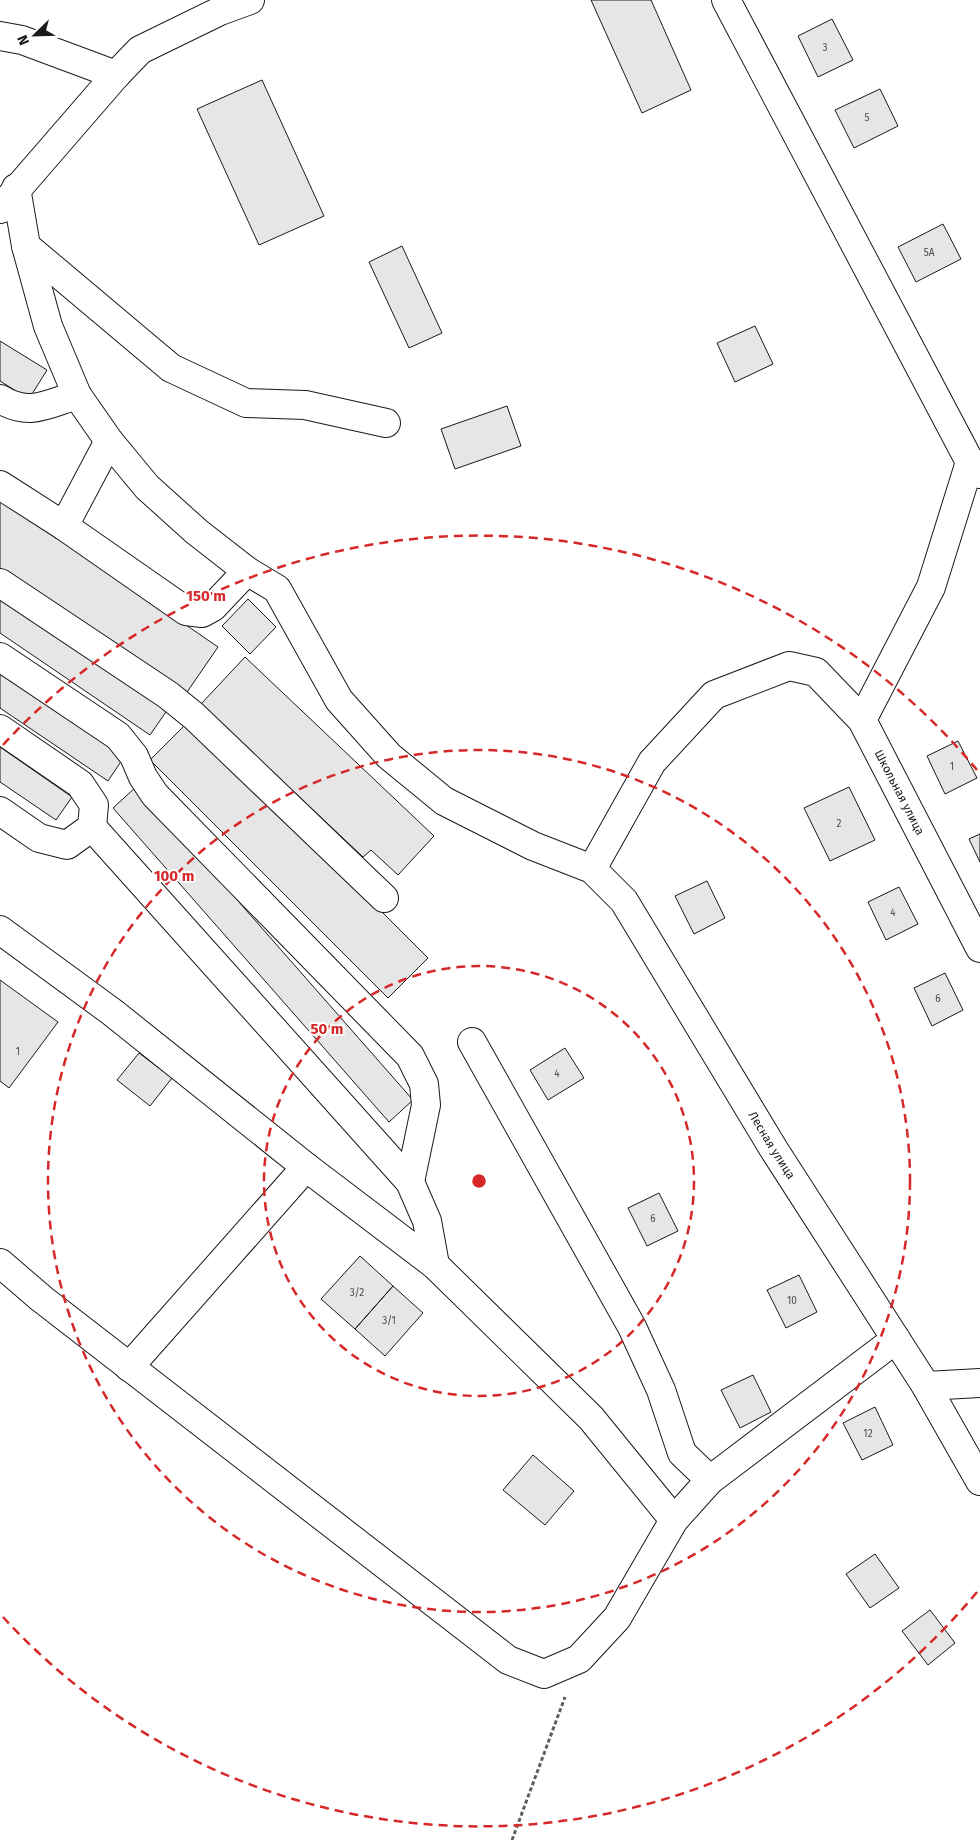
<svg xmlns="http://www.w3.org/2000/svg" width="980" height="1840" viewBox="0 0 980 1840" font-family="'Fira Sans',sans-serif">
	<rect width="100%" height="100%" fill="#fff"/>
	<path fill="#e6e6e6" stroke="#1a1a1a" d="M591,0H651L691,90L642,113Z
		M832,19L853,60L818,77L798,36Z
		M262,80L324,216L259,245L197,109Z
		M880,89L898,126L854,148L835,110Z
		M943,224L961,259L916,282L898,247Z
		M402,246L442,333L409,348L369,262Z
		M755,326L773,364L735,382L717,343Z
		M0,341L47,370L29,399L0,381Z
		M507,406L521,446L455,469L441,429Z
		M0,497L218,647L185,695L0,568Z
		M0,595L168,709L150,735L0,633Z
		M248,599L276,627L250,654L222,626Z
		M245,657L434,836L398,875L371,850L363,857L201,704Z
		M0,669L126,754L108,781L0,708Z
		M190,720L428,958L388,998L150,760Z
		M958,741L977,778L945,794L927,756Z
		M0,747L72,797L56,820L0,782Z
		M137,786L413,1100L389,1122L113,808Z
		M849,787L875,840L830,861L804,808Z
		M980,834V862L969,839Z
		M707,881L725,918L694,934L675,896Z
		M899,887L918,924L886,940L868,902Z
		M945,973L963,1010L932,1026L914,988Z
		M0,980L58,1022L9,1088L0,1081Z
		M565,1048L584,1078L548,1100L530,1070Z
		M139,1053L172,1078L150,1106L117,1080Z
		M659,1193L678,1231L647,1246L628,1208Z
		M360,1256L393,1286L355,1329L321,1299Z
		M799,1275L817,1312L786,1328L767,1290Z
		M393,1286L423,1313L385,1356L355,1329Z
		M753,1375L771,1412L740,1428L721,1390Z
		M875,1407L893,1445L862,1460L843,1423Z
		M533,1455L574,1491L545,1525L503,1490Z
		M875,1554L899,1588L870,1608L846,1574Z
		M930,1610L955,1643L928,1665L902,1631Z"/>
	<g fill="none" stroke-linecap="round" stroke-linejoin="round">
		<defs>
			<g id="minor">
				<path d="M726,0L970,462L980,474"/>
				<path d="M0,36L22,40L116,75"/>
				<path id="s1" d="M16,188L26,246L48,326L77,395L109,441L147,487L197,532L247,571L277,589L339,700L389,756L444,801L533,846L592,869L624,901L773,1148L926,1386L980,1481"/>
				<path d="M0,209L116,75L140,50L220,11L250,0"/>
				<path d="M26,246L171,368L246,403L305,405L386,423"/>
				<path d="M0,399C29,417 47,404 77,395"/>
				<path d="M0,485L64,526L186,611L202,613L213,607L247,571"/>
				<path d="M64,526L109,441"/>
				<path d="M0,583L168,695L194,716L384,898"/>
				<path d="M0,657L118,736L134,756L143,777L155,795L410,1056L424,1084L426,1105L410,1182"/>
				<path d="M862,720L931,587L970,462"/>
				<path d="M0,729L80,784L94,805L92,827L67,845L39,838L0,811"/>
				<path d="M92,827L410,1182L427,1221L435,1265"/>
				<path id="s2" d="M592,869L652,762L714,695L789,666L816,672L862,720L980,948"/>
				<path d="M0,930L112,1012L306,1167L435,1265L591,1418L674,1520"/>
				<path d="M472,1042L632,1327L661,1390L682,1453L710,1480"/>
				<path d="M0,1263L42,1299L508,1660L544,1674L579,1659L617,1618L674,1520L710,1480L896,1339"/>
				<path d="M129,1367L306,1167"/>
				<path d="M926,1386L980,1383"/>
			</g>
		</defs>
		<use href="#minor" stroke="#1a1a1a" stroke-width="30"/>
		<path stroke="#5f5f5f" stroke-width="3" stroke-dasharray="4 2.5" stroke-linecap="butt" d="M512,1840L565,1697"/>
		<use href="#minor" stroke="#fff" stroke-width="28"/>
	</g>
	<g fill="none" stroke="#d62828" stroke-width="2.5" stroke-dasharray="9 6">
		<circle cx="479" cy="1181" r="215"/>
		<circle cx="479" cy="1181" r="431"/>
		<path d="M977 1592A646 646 0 0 1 3 1617M3 745A646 646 0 0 1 977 770"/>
	</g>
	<g text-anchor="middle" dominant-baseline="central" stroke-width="4" stroke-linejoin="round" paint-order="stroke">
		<g font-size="10" fill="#4d4d4d">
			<text x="825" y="48">3</text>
			<text x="867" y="118">5</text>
			<text x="929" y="253">5А</text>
			<text x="952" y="767">1</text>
			<text x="839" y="824">2</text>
			<text x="893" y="913">4</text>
			<text x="938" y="999">6</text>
			<text x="18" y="1052">1</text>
			<text x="557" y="1074">4</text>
			<text x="653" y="1219">6</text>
			<text x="357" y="1293">3/2</text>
			<text x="792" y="1301">10</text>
			<text x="389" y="1321">3/1</text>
			<text x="868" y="1434">12</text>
		</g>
		<g font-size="12" fill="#1a1a1a" stroke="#fff">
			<text stroke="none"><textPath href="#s2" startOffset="470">Школьная улица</textPath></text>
			<text stroke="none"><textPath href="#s1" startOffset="1265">Лесная улица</textPath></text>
		</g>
	</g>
	<circle cx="479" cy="1181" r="8" fill="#d62828" stroke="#fff" stroke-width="2.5"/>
	<g font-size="15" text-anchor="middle" font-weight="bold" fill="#d62828" stroke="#fff" stroke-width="4" stroke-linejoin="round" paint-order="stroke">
		<text x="206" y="601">150 m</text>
		<text x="174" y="881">100 m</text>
		<text x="327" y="1034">50 m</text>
	</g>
	<g transform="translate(35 35) rotate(247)" stroke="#ffffff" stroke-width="4" paint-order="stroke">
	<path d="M0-4L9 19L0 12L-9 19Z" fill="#1a1a1a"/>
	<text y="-8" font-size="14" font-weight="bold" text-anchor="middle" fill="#1a1a1a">N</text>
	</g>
</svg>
